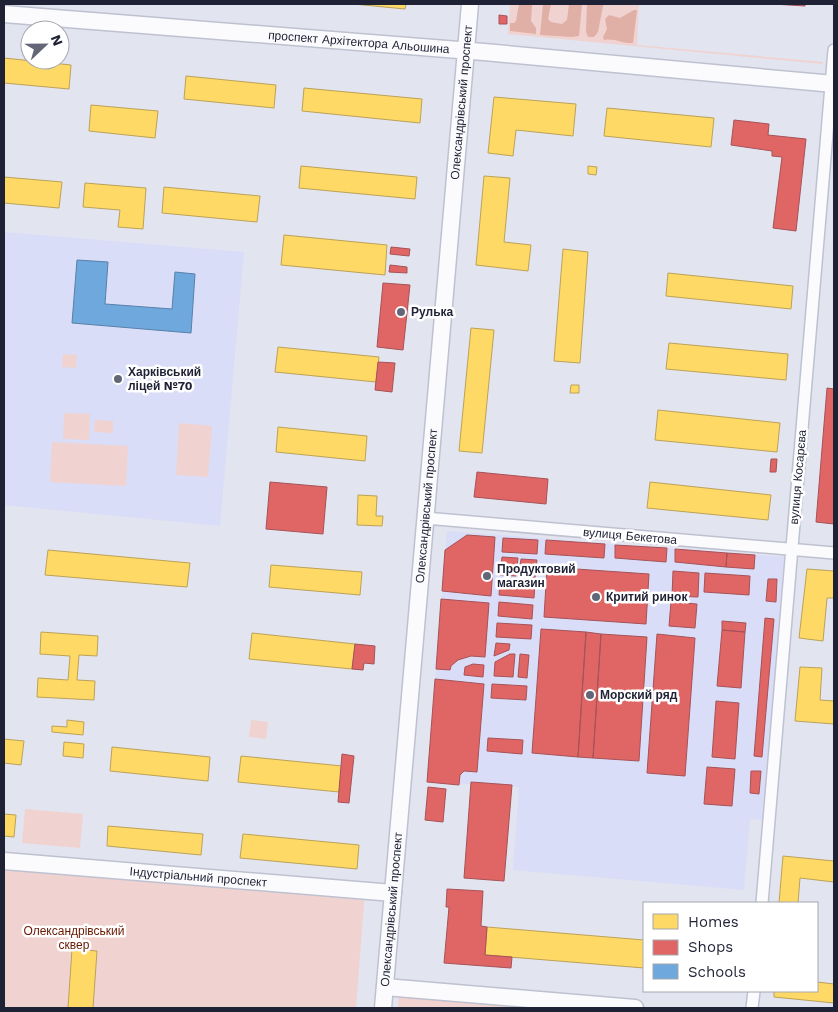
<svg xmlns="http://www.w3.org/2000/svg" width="838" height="1012" viewBox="0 0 838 1012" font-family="'Work Sans',sans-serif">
	<rect width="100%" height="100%" fill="#e2e4f0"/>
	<path fill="#d9ddf7" d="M4,232L244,252L220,526L4,505Z
		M447,531L784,557L762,820L750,819L744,890L513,870L519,787L427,782Z"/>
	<path fill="#f0d3d0" d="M510,4H639L637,45L823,62V64L508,34Z
		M63,354L77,355L76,368L62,367Z
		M64,413L90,414L89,440L63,439Z
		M95,420L113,421V433L94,432Z
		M179,423L212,426L208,477L176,475Z
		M52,442L128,446L126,486L50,482Z
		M251,720L268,722L266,739L249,737Z
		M25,809L83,814L80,848L22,843Z
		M4,861L365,891L356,1008H4Z
		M399,989L616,1008H398Z"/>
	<path fill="#e0afa6" d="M519,4L532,5L531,21L536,28V34L510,31V23H514L516,21Z
		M543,4H551L548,19L551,22L562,24L567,20L569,4H582L579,36L572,37L540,35Z
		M587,4H605L603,6L598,32L594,37H588L586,32Z
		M634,10H637L633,43C622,44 615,38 604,40L603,37L607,29L605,19L609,15L620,18Z"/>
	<path fill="#ffd966" stroke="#bca257" d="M353,4H406L405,9Z
		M4,58L71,65L69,89L4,83Z
		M186,76L276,85L274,108L184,99Z
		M304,88L422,99L420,123L302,111Z
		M494,97L576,104L573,136L516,130L513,156L488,153Z
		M91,105L158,111L155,138L89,131Z
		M607,108L714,118L711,147L604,136Z
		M301,166L417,177L415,199L299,188Z
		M588,166L597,167L596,175L588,174Z
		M484,176L510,178L504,242L531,245L528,271L476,265Z
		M4,177L62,182L59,208L4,203Z
		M85,183L146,188L143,229L118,227L120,210L83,207Z
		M164,187L260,196L257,222L162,213Z
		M284,235L387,245L385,275L281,265Z
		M563,249L588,252L580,363L554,361Z
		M668,273L793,286L791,309L666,296Z
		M471,328L494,330L482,453L459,451Z
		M669,343L788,354L786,380L666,369Z
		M278,347L379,357L376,382L275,372Z
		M571,385H579V393H570Z
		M658,410L780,423L777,452L655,440Z
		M278,427L367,436L365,461L276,452Z
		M650,482L771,495L768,520L647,508Z
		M358,495L377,496L376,516H383L382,526L357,525Z
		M48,550L190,563L187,587L45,575Z
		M271,565L362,572L360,595L269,587Z
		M807,569L834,571V598H827L823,641L799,638Z
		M41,632L98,636L97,656L79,655L77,680L95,681L94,700L37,697L38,678L68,680L70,656L40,654Z
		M252,633L355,644L352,669L249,659Z
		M800,667L822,668L820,700L834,701V724L795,721Z
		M67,720L84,722L83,735L52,732V726L67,727Z
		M4,739L24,741L21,765L4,763Z
		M64,742L84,744L83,758L63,756Z
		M112,747L210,757L208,781L110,771Z
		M241,756L342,766L339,792L238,782Z
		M4,814L16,815L14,837L4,836Z
		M108,826L203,834L201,855L107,846Z
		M243,834L359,845L357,869L240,858Z
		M783,856L834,861V882L800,878L798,903H779Z
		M487,927L644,940V968L485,955Z
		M72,949L97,951L93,1008H68Z
		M817,982L834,984V1003L774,997V991H817Z"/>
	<path fill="#e06666" stroke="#a65257" d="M773,4H805V6Z
		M499,15L507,16V24H499Z
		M734,120L769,124L768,135L806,139L796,231L773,228L782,157L772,156V151L731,145Z
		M391,247L410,249L409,256L390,254Z
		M390,265L407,267V273L389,272Z
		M383,283L410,285L403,350L377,347Z
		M378,362L395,363L392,392L375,390Z
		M827,388L834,389V524L816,522Z
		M771,459H777L776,472H770Z
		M477,472L548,479L546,504L474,497Z
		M270,482L327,487L323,534L266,529Z
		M467,535L495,537L491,596L442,591L445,550Z
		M503,538L538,540L537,554L502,552Z
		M546,540L605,544L604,558L545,554Z
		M615,545L667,548L666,562L615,558Z
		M675,549L727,553L726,567L675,562Z
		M727,553L755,555L754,569L726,567Z
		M502,557L518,558L517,566L501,565Z
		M521,559L537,560L536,567L520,566Z
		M501,567L517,569L516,576L500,575Z
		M547,567L649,574L646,624L544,617Z
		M520,569L536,570L535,578L519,576Z
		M673,571L699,573L698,597L672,596Z
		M705,573L750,576L749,595L704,592Z
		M768,579H777L776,602L766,601Z
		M500,581L535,584L534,598L499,595Z
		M441,599L489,603L485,657L471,656L458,660L451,666L450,670L436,669Z
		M499,602L533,605L532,619L498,616Z
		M671,602L697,604L695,628L669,626Z
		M765,618L774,619L762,757L754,756Z
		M722,621L746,623L745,632L722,630Z
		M497,623L532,625L531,639L496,637Z
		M541,629L586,632L578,757L532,753Z
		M722,630L745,632L741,688L717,686Z
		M586,632L601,634L593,758L578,757Z
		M601,634L647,637L639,761L593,758Z
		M657,634L695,638L685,776L647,773Z
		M496,643L510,644L509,650L494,656Z
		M355,644L375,646L374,664L364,663L363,670L352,669Z
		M510,654H515L513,677L494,676L495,662Z
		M520,654L529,655L527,678L518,677Z
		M473,664L484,665L483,677L464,675L465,667Z
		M435,679L484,684L477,772L464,771L460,775L459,785L427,782Z
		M492,684L527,686L526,700L491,698Z
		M716,701L739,703L735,759L712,757Z
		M488,738L523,740L522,754L487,751Z
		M342,754L354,756L349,803L338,802Z
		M707,767L735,769L732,806L704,804Z
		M751,771H761L759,794L750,793Z
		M471,782L512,785L504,881L464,878Z
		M428,787L446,789L443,822L425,820Z
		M447,889L483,891L481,926L487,927L485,955L512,957L511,968L444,963L449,907H446Z"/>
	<path fill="#6fa8dc" stroke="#5780aa" d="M77,260L108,262L105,304L172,309L175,272L195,274L191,333L72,323Z"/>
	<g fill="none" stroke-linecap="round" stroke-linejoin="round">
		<defs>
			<path id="street" d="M425,518L834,553
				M762,903L834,50
				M752,1008L754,991"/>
			<g id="secondary">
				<path id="s1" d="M4,14L484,52L834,84"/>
				<path id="s2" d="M4,861L393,893"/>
				<path d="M385,987L635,1008"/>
				<path id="s3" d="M383,1008L470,4"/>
			</g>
		</defs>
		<use href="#street" stroke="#bec1d0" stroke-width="14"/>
		<use href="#secondary" stroke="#bec1d0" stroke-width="19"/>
		<use href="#street" stroke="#fbfbfd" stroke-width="11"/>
		<use href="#secondary" stroke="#fbfbfd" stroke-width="16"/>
	</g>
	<g fill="#636676" stroke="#fff" stroke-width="2">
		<circle cx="401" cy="312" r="5"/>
		<circle cx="118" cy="379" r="5"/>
		<circle cx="487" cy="576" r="5"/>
		<circle cx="596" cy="597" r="5"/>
		<circle cx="590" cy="695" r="5"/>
	</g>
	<g text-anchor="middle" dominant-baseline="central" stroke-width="5" stroke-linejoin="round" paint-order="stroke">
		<g font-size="12" fill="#1f2235" stroke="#fff">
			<text stroke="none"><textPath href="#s1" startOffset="356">проспект Архітектора Альошина</textPath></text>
			<text stroke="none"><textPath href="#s3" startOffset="909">Олександрівський проспект</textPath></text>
			<text transform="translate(798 477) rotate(-85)">вулиця Косарєва</text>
			<text stroke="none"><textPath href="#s3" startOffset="504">Олександрівський проспект</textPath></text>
			<text transform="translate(630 536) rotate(5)">вулиця Бекетова</text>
			<text stroke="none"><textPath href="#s2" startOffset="195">Індустріальний проспект</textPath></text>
			<text stroke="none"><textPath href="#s3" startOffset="99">Олександрівський проспект</textPath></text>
		</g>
		<g font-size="12" font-weight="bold" fill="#1f2235" stroke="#fff" text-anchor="start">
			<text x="411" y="312">Рулька</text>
			<text x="128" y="372">Харківський<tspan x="128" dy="14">ліцей №70</tspan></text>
			<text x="497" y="569">Продуктовий<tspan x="497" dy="14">магазин</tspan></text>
			<text x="606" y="597">Критий ринок</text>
			<text x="600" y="695">Морский ряд</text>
		</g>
		<g font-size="12" fill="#691800" stroke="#fff">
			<text x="74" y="931">Олександрівський<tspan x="74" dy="14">сквер</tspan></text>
		</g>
	</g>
	<rect width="838" height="1012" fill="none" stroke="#1f2235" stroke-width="10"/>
	<rect x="643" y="902" width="175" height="90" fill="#ffffff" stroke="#a5a7ae"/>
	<rect x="653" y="914" width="25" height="15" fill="#ffd966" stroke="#a5a7ae"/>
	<text x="688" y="927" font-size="15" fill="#1f2235">Homes</text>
	<rect x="653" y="940" width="25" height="15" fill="#e06666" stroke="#a5a7ae"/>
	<text x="688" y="952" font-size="15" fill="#1f2235">Shops</text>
	<rect x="653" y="964" width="25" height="15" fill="#6fa8dc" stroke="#a5a7ae"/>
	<text x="688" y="977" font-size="15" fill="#1f2235">Schools</text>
	<g transform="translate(45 45) rotate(68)"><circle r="24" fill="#ffffff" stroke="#a5a7ae"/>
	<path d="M0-4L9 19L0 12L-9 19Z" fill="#636676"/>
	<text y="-8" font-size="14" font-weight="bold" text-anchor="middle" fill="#1f2235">N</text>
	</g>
</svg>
